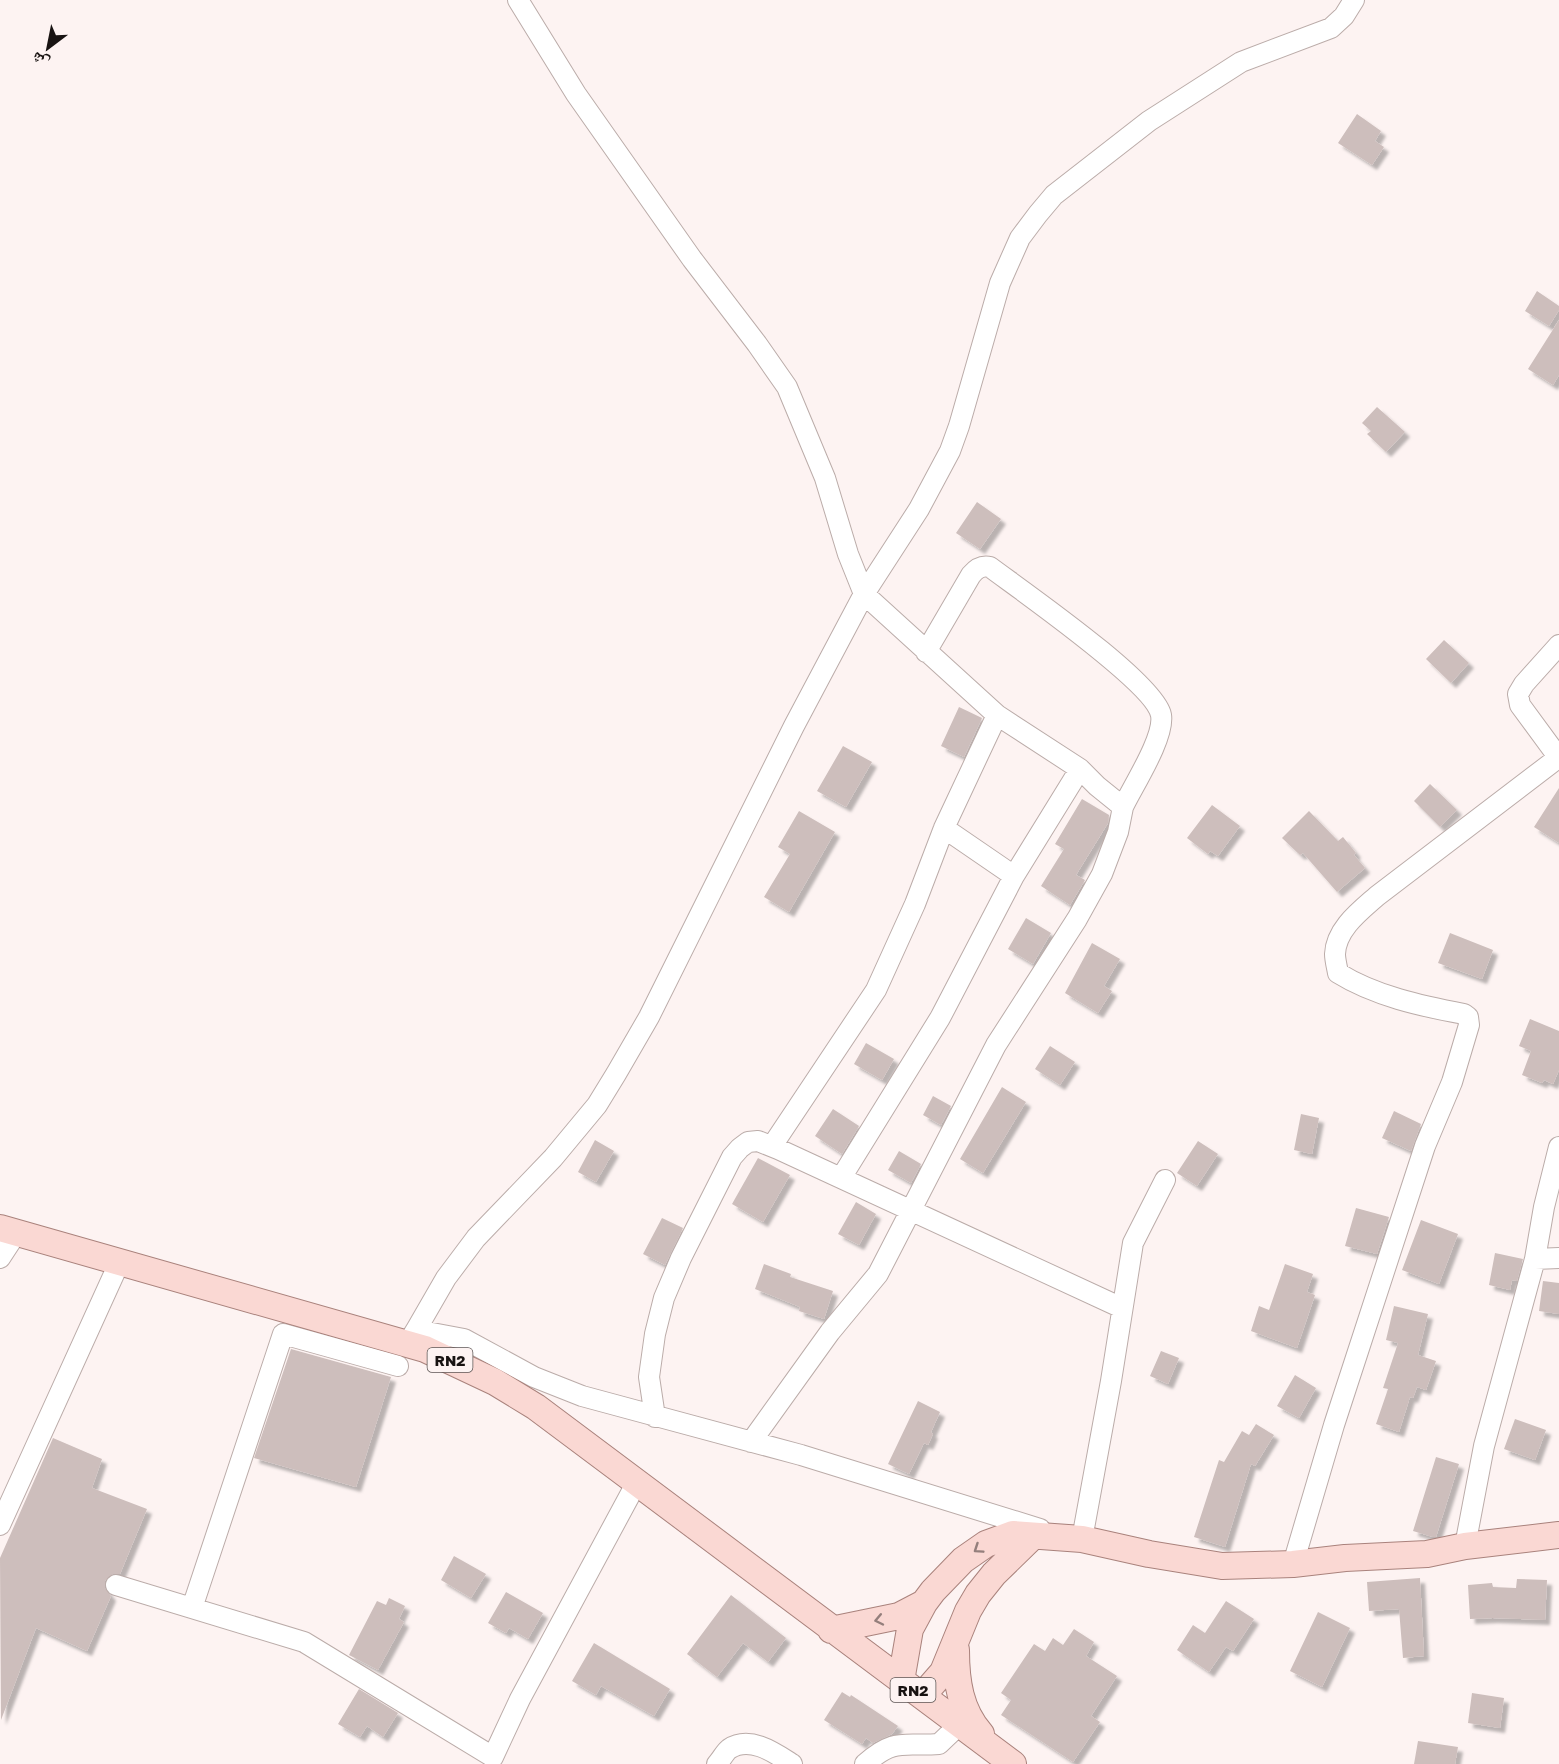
<svg xmlns="http://www.w3.org/2000/svg" width="1559" height="1764" viewBox="0 0 1559 1764" font-family="'Golos Text','Noto Naskh Arabic',sans-serif">
	<defs>
		<filter id="shadow"><feDropShadow dx="5" dy="5" stdDeviation="1.5" flood-color="#0004"/></filter>
	</defs>
	<rect width="100%" height="100%" fill="#fdf3f2"/>
	<path fill="#cdbebc" filter="url(#shadow)" d="M1357,114L1381,131L1375,141L1384,147L1372,165L1338,143Z
		M1537,291L1559,306V310L1549,326L1525,311Z
		M1559,320V375L1553,385L1528,369Z
		M1377,407L1405,432L1386,452L1367,434L1371,431L1362,423Z
		M977,502L1001,519L980,549L956,533Z
		M1444,640L1469,663L1451,683L1426,659Z
		M959,707L982,718L964,757L941,746Z
		M843,746L872,762L846,807L817,791Z
		M1430,784L1457,810L1440,827L1414,801Z
		M1559,788V843L1534,827Z
		M1082,799L1109,815L1108,823L1076,875L1085,880L1070,905L1041,886L1064,849L1055,844Z
		M1212,805L1240,826L1218,856L1210,851L1208,854L1187,838Z
		M799,811L835,832L789,912L764,897L790,854L778,847Z
		M1309,811L1338,841L1343,837L1356,853L1354,855L1365,868L1337,892L1303,853L1300,855L1282,838Z
		M1026,918L1051,933L1033,964L1008,949Z
		M1450,933L1493,950L1482,979L1438,963Z
		M1092,943L1120,959L1104,986L1112,991L1098,1013L1065,993Z
		M1530,1019L1559,1031V1070L1553,1084L1544,1080L1542,1083L1522,1075L1531,1051L1519,1046Z
		M866,1043L894,1059L882,1080L854,1064Z
		M1050,1046L1075,1062L1060,1085L1035,1069Z
		M1002,1087L1026,1102L983,1173L960,1159Z
		M933,1096L951,1106L941,1125L923,1115Z
		M833,1109L859,1126L842,1154L815,1136Z
		M1394,1111L1421,1124L1411,1151L1382,1138Z
		M1301,1114L1319,1118L1312,1154L1294,1150Z
		M595,1140L614,1151L596,1182L578,1172Z
		M1198,1141L1218,1154L1197,1186L1177,1173Z
		M899,1151L921,1164L911,1183L888,1170Z
		M758,1158L790,1175L763,1222L732,1204Z
		M856,1202L876,1214L859,1245L838,1234Z
		M1356,1208L1389,1217L1377,1254L1345,1246Z
		M662,1218L683,1228L665,1265L643,1254Z
		M1421,1220L1458,1234L1439,1284L1402,1270Z
		M1495,1253L1523,1259L1517,1281L1512,1280L1510,1290L1489,1285Z
		M764,1264L791,1274L790,1277L833,1291L824,1319L799,1311L800,1307L755,1289Z
		M1285,1264L1313,1274L1307,1292L1315,1295L1297,1348L1251,1331L1259,1306L1269,1310Z
		M1543,1281L1559,1283V1314L1539,1311Z
		M1394,1306L1428,1314L1418,1355L1436,1361L1426,1390L1417,1387L1413,1398L1410,1397L1399,1432L1376,1424L1388,1389L1383,1388L1398,1343L1386,1340Z
		M291,1349L391,1377L356,1487L254,1458Z
		M1161,1351L1179,1358L1168,1384L1150,1376Z
		M1295,1375L1316,1388L1299,1418L1277,1406Z
		M918,1401L940,1412L931,1432L933,1434L928,1445L924,1443L909,1474L888,1464Z
		M1515,1419L1546,1430L1535,1460L1504,1449Z
		M1256,1424L1274,1435L1255,1466L1251,1464L1225,1547L1194,1537L1219,1460L1224,1462L1242,1431L1249,1435Z
		M53,1438L102,1459L92,1488L147,1509L120,1574H113L105,1581V1588L111,1596L87,1651L36,1628L1,1720L0,1558Z
		M1436,1457L1459,1464L1436,1537H1433L1413,1531Z
		M454,1556L486,1574L471,1598L441,1580Z
		M1420,1578L1424,1656L1403,1658L1399,1609L1369,1611L1367,1582Z
		M1517,1579L1547,1580L1545,1620L1493,1618L1470,1619L1468,1585L1492,1583L1493,1587L1516,1588Z
		M506,1592L543,1613L528,1639L509,1628L506,1633L488,1623Z
		M731,1595L786,1638L768,1662L743,1643L717,1677L687,1654Z
		M389,1598L405,1606L399,1619L404,1622L378,1670L349,1655L377,1601L386,1605Z
		M1226,1601L1254,1619L1233,1651L1226,1647L1209,1672L1177,1650L1193,1625L1205,1633Z
		M1318,1612L1350,1628L1322,1687L1290,1671Z
		M1074,1629L1094,1642L1086,1656L1117,1676L1091,1716L1100,1722L1073,1762L1001,1715L1011,1700L1001,1693L1034,1644L1045,1651L1053,1638L1063,1645Z
		M594,1643L670,1689L654,1716L601,1686L596,1695L572,1681Z
		M359,1689L398,1713L383,1737L367,1726L360,1737L338,1724Z
		M842,1692L850,1697L851,1695L898,1726L892,1734L873,1743L866,1738L862,1744L824,1720Z
		M1472,1693L1504,1698L1500,1728L1468,1723Z
		M1418,1741L1458,1747L1455,1764H1414Z"/>
	<g fill="none" stroke-linecap="round" stroke-linejoin="round">
		<defs>
			<path id="minor" d="M518,0L576,94L692,259L757,344L787,387L825,478L848,554L864,594
				M864,594L919,509L950,451L959,426L1000,283L1020,238L1038,214L1054,195L1149,121L1241,62L1331,28L1344,16L1354,0
				M1559,645L1524,684L1518,694L1520,705L1559,758
				M926,652L971,575C976,569 981,565 990,567C1022,591 1155,683 1161,715C1165,737 1133,786 1123,807
				M944,828L1014,876
				M772,1146L876,990L915,904L944,828L997,715
				M841,1178L940,1018L1014,876L1080,769
				M0,1258L17,1232
				M1535,1259L1559,1258
				M416,1330L446,1278L476,1238L553,1158L597,1105L616,1074L649,1017L794,726L864,594L997,715L1080,769L1097,786L1123,807L1118,832L1102,874L1077,919L996,1045L878,1274L830,1332L751,1442
				M410,1340L416,1330L464,1339L534,1377L582,1396L801,1455L1040,1529
				M655,1417L649,1377L655,1334L664,1298L681,1258L732,1157L740,1148L748,1142L758,1141L778,1149L1122,1308
				M0,1525L120,1261
				M1082,1539L1111,1381L1133,1243L1165,1180
				M1465,1546L1484,1446L1535,1259L1544,1207L1559,1147
				M1293,1564L1334,1425L1425,1146L1452,1082L1469,1025L1468,1017L1464,1014C1421,1006 1375,996 1338,973C1337,967 1335,960 1335,954C1336,929 1360,911 1377,896L1558,758
				M116,1585L304,1642L493,1757L520,1699L637,1482
				M192,1608L283,1334L398,1366
				M717,1764C721,1760 725,1752 729,1749C750,1735 775,1753 792,1764
				M865,1764C895,1737 904,1747 939,1744L960,1724"/>
			<path id="major" d="M0,1228L425,1349L495,1382L536,1407L1013,1764
				M831,1630L899,1616L924,1603
				M956,1650C956,1681 960,1710 981,1734
				M901,1681L910,1629L924,1603L933,1591L963,1560L986,1544L1013,1534L1082,1539L1149,1554L1222,1566L1293,1564L1345,1558L1427,1554L1465,1546L1559,1535
				M922,1696L943,1672L968,1611L978,1594L994,1574L1033,1536"/>
		</defs>
		<use href="#minor" stroke="#bbaca9" stroke-width="22"/>
		<use href="#major" stroke="#a9827c" stroke-width="28"/>
		<use href="#minor" stroke="#fff" stroke-width="20"/>
		<use href="#major" stroke="#fad8d3" stroke-width="26"/>
	</g>
	<defs><path id="oneway-chevron" d="M-2-3.5L2.5 0L-2 3.5" fill="none" stroke-width="1.6" stroke-linecap="round" stroke-linejoin="round" transform="scale(1.5)"/></defs>
	<g stroke="#947f7c">
		<use href="#oneway-chevron" transform="translate(978 1549) rotate(146)"/>
		<use href="#oneway-chevron" transform="translate(879 1620) rotate(168)"/>
	</g>
	<g text-anchor="middle" dominant-baseline="central" stroke-width="6" stroke-linejoin="round" paint-order="stroke">
		<g fill="#fdf3f2" stroke="#5d5655" stroke-width="1.5">
			<rect x="427.5" y="1348" width="45" height="24" rx="4.5"/>
			<rect x="890.5" y="1678" width="45" height="24" rx="4.5"/>
		</g>
		<g font-size="15" font-weight="bold" fill="#181312">
			<text x="450" y="1360">RN2</text>
			<text x="913" y="1690">RN2</text>
		</g>
	</g>
	<g transform="translate(48 48) rotate(212)" stroke="#fdf3f2" stroke-width="4.5" paint-order="stroke">
	<path d="M0-4.5L10 22L0 15L-10 22Z" fill="#181312"/>
	<text y="-9" font-size="16" font-weight="bold" text-anchor="middle" fill="#181312">ش</text>
	</g>
</svg>
